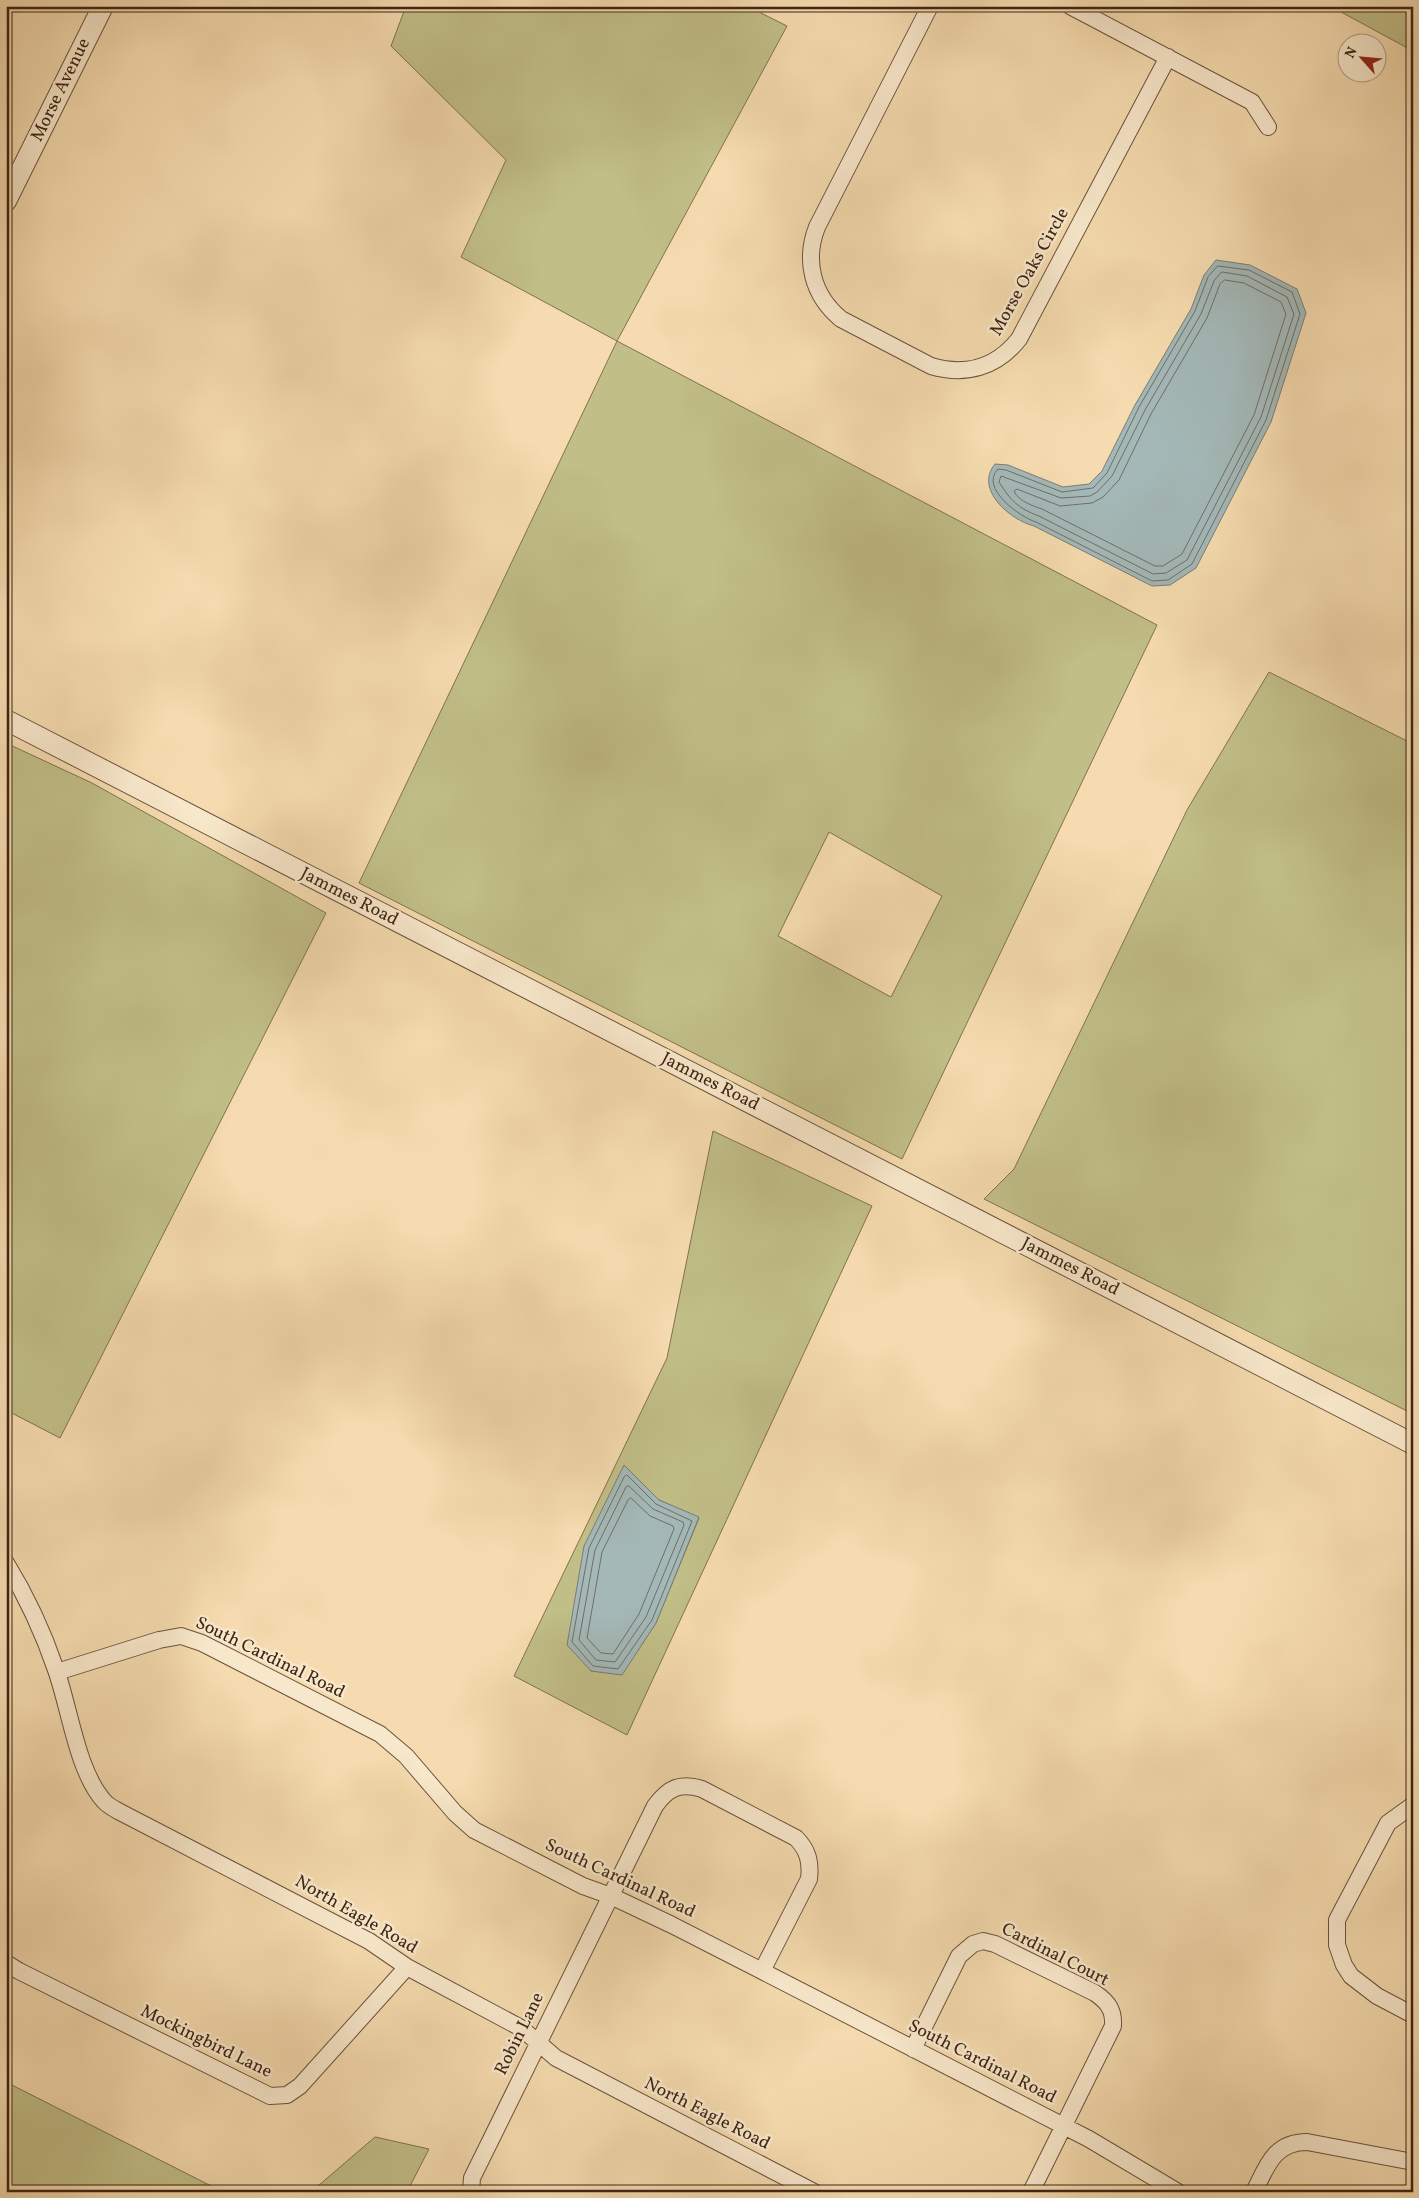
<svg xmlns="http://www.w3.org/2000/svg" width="1419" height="2198" viewBox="0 0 1419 2198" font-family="Vollkorn,serif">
	<rect width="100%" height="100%" fill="#f5dbaf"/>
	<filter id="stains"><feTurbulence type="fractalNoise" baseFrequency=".004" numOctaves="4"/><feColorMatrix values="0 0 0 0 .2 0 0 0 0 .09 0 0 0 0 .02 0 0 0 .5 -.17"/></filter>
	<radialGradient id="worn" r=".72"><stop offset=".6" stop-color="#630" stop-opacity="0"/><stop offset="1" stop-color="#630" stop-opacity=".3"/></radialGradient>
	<path fill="#c1be87" stroke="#80724e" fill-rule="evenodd" d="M406,6H747L787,26L617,341L1157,625L902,1159L359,883L617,341L461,257L506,160L391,46ZM829,832L942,896L891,997L778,936Z
		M1330,6H1413V51Z
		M1269,672L1413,744V1414L984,1199L1014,1169L1187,810Z
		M6,743L92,783L326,913L60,1438L6,1410Z
		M713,1131L872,1206L627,1735L514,1676L667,1358ZM624,1465L659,1500L699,1518L656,1623L622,1674L591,1671Z
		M6,2082L223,2192H6Z
		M375,2137L429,2149L407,2192H311Z"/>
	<path fill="#a3b8b7" stroke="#7b7d76" d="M1216,260L1250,265L1297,289L1306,313L1271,422L1196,568L1170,585L1152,586L1034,526C1010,520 974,489 995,464L1008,465L1063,487L1089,484L1102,471L1135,405L1191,309L1204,275Z
		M624,1465L659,1500L699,1517L656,1623L622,1675L591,1671L567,1645L584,1546Z"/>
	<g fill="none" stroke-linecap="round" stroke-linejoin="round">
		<path stroke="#706e66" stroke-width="1" d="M1218,266L1249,270L1292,292L1300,314L1266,420L1192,564L1168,580L1152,581L1036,522C1020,517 979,488 998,469L1006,470L1062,492L1093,488L1107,473L1139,407L1195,311L1208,277Z
			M1222,272L1247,276L1287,297L1294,314L1261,417L1187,560L1166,573L1153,574L1039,516C1019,509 1010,500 999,482L1001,476L1061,498L1090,496L1097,492L1112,476L1145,410L1201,314L1214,281Z
			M1225,280L1244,283L1281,302L1286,314L1254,415L1182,554L1163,566H1155L1042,509C1033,506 1018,501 1014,491L1017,489L1060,506L1092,503L1103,497L1119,480L1151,414L1207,318L1220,284Z
			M627,1475L656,1504L692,1521L652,1620L618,1669L593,1666L572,1642L589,1548L624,1477Z
			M629,1486L653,1509L683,1522L684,1525L646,1617L615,1662L596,1660L579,1640L595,1550L626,1487Z
			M631,1498L650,1516L673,1526L674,1529L639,1614L613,1654L601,1653L587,1638L602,1552L628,1500Z"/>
		<defs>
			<path id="service" d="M6,431H7"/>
			<path id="minor" d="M930,6L817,227C804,260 812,295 841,319L931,366C965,376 996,368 1019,339L1168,57
				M1070,6L1252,102L1268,127
				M6,1563C27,1597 43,1632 56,1670C70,1709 77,1771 104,1801C108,1806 115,1809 120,1812L369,1941L407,1967L521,2028L556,2058L814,2192
				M57,1672L159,1640L181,1636L202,1643L380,1734L406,1756L455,1813L474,1830L583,1886L611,1896L672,1925L762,1971L1089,2139L1178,2192
				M1413,1805L1388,1823L1337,1920V1945L1344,1965L1351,1976L1377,1996L1413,2015
				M6,1963L19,1971L270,2096L287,2095L300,2086L407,1967
				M913,2049L959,1956L973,1944L983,1941L995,1944L1095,1993C1108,2002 1114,2010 1113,2026L1031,2192
				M471,2192L472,2178L655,1806C668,1788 680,1782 702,1789L796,1838C808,1850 811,1862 809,1879L762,1971
				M1254,2192C1267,2166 1274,2142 1307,2142L1413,2162"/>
			<path id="tertiary" d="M6,201L103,6
				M6,720L1413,1444"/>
		</defs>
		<use href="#service" stroke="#6c523c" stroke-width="11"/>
		<use href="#minor" stroke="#6c523c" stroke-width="18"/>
		<use href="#tertiary" stroke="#6c523c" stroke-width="22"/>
		<use href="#service" stroke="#f8e8cb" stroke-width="9"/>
		<use href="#minor" stroke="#f8e8cb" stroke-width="16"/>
		<use href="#tertiary" stroke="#f8e8cb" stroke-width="20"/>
	</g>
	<g text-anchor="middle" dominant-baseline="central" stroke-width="5" stroke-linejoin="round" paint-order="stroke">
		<g font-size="18" fill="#3e2515" stroke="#f8e8cb">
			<text transform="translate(61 90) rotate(-64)">Morse Avenue</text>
			<text transform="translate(1030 272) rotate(-61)">Morse Oaks Circle</text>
			<text transform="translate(349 897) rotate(27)">Jammes Road</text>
			<text transform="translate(710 1082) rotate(27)">Jammes Road</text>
			<text transform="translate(1070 1267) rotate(27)">Jammes Road</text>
			<text transform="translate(270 1658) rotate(26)">South Cardinal Road</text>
			<text transform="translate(620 1879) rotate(25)">South Cardinal Road</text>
			<text transform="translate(356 1915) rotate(30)">North Eagle Road</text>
			<text transform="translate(1055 1955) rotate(27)">Cardinal Court</text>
			<text transform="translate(520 2034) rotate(-64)">Robin Lane</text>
			<text transform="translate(206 2042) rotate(26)">Mockingbird Lane</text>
			<text transform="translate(982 2062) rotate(27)">South Cardinal Road</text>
			<text transform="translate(707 2114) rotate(27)">North Eagle Road</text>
		</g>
	</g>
	<rect width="1419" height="2198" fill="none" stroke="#f5dbaf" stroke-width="25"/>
	<rect x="8" y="8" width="1404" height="2183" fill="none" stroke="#3e2515" stroke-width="2.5"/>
	<rect x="12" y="12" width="1394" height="2173" fill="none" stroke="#3e2515"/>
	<g transform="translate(1362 58) rotate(297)"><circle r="24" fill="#f8e8cb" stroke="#ae9a82"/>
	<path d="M0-4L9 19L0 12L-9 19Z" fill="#8f2418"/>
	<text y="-8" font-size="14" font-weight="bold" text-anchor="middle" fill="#3e2515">N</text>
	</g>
	<rect width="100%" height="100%" filter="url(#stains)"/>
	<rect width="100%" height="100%" fill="url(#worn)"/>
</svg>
